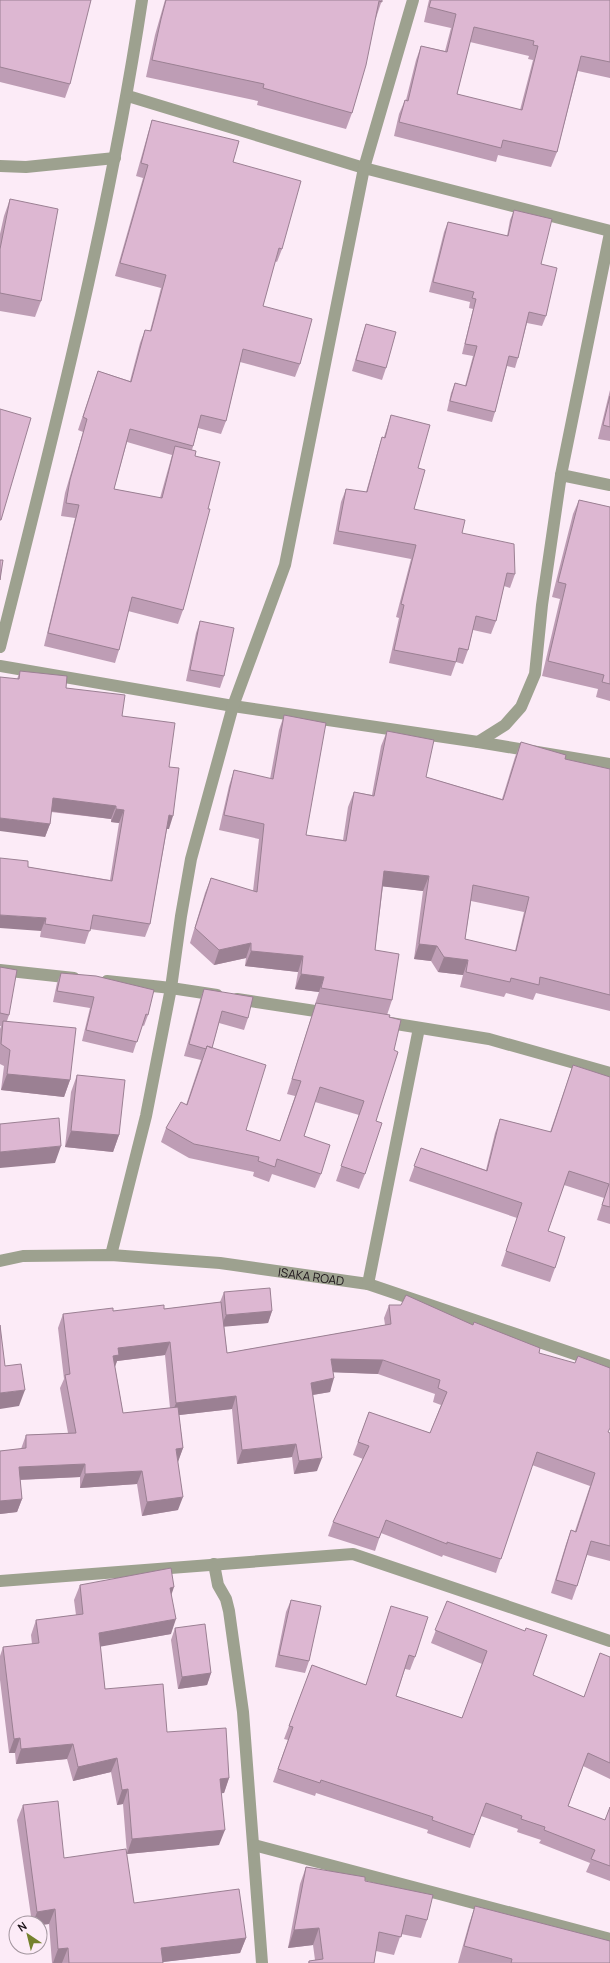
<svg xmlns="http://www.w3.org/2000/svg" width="610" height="1963" viewBox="0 0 610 1963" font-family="Manrope,sans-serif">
	<rect width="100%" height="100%" fill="#fcebf7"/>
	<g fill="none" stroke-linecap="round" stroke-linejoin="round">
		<g stroke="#9da18f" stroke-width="12">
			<path d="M128,96L364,168L610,231"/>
			<path d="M0,166L26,167L115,158"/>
			<path d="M561,475L610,485"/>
			<path d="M0,647C54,433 109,218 142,0"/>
			<path d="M0,666L233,706L478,742L610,764"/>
			<path d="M478,742L505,725L521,707L535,674L542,605L561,475L610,233"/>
			<path d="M0,970L74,978"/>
			<path d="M107,981L171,988L217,995"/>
			<path d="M237,999L328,1013"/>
			<path d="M384,1022L489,1039L610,1073"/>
			<path d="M111,1255L146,1116L171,988L181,916L191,859L233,706L285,565L364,168L413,0"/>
			<path id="s1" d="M0,1261L23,1256L111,1255L220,1263L368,1284L610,1366"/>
			<path d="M368,1284L419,1028"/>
			<path d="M214,1564L218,1585L226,1599L229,1611L243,1712L262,1963"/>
			<path d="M0,1581L353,1554L610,1641"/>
			<path d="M254,1845L610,1939"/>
		</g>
	</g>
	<path fill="#be9db5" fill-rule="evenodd" d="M0,0L70,84L65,98L0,82Z
		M165,0H382L376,18H375L352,113L346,129L257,105L258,101L146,77L155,35Z
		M429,0H610V78L578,71L557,152L551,167L498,155L496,162L394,136L399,114L405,100H406L416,60L421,46L445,51L451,28L424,22ZM470,42L529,56L528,59L533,60L520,110L457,94Z
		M152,120L233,162L282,249L277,262L275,261L263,306L300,364L295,377L240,362L226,421L221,434L198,428L192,450L195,456L208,509L183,610L178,624L128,611L119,650L115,663L44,646L75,518L61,516L65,493L83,432L78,430L93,385L98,371L130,381L140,343L145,330L150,331L161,288L115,276L143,178L136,176L148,133ZM127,442L172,455L160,498L114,489Z
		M10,199L41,301L35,317L0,311V234L4,216Z
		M514,210L541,264L546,316L542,326L527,323L518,358L515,368L507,366L495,412L492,422L447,411L451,393L455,383L465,386L473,356L462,354L473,309L469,308L470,302L429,292L444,232L448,222L507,236L510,220Z
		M366,324L386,368L382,380L352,371L362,336Z
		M610,390V441L598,439Z
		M391,415L418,468L414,509L462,533L515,574L510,588L504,586L496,621L491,634L473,630L468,650L463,664L456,662L451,676L389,663L399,618L396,617L411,559L333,544L341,502L346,489L366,492L378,450L382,437H384Z
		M579,500L610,507V701L596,697L598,689L542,676L560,599L552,597L573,514Z
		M200,621L224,676L220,688L186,681L196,633Z
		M20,671L66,688L122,716L169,767V829H167L150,924L145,937L90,929L85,944L40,937L41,931L28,867L110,880L119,823L111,822V819L51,812L50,824L45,837L17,679Z
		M284,715L306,835L343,840L348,807L354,792L372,795L381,746L387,731L426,777L502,799L515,757L521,742L565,759L610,769V1011L536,993L533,1000L506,993L504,997L460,987L463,975L438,972L431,961L414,959L423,891L383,886L375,950L392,1000L387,1015L376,1121L365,1174L359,1189L336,1181L359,1115L315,1102L304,1136L321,1174L315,1188L272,1174L269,1182L253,1176L254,1172L189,1158L161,1142L166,1128L186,1105L201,1060L184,1056L200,1000L204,989L248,1018L244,1030L219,1023L212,1048L246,1130L280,1141L295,1096L287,1094L311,1018L316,1004H315L319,992L295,989L298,972L245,966L246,958L214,965L190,943L205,893L211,878L253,891L259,839L219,830L229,786L234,770L270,779L279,730ZM471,901L524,912L515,951L465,939Z
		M0,967L9,1015L7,1021L70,1080L64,1097L1,1090L4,1066L0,1064V1029L1,1026H0Z
		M61,973L148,1015L144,1026L142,1025L133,1053L82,1041L90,1008L53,1002L57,983Z
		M573,1065L610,1077V1224L597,1220L604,1198L564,1185L548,1231L555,1268L550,1282L501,1266L517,1218L409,1181L421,1148L486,1170L495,1133L500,1119L550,1132Z
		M77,1075L119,1135L113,1152L65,1147L71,1092Z
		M224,1292L272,1311L268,1323L224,1326L227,1353L385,1325L384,1318L389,1305L473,1325L539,1353L609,1433H610V1561L587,1555L577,1586L572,1600L551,1593L566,1544L571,1530L575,1531L590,1486L532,1465L496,1573L443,1555L442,1557L381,1533L375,1551L328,1536L333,1522L363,1459L353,1455L369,1412L430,1433L441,1405L433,1402L435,1394L378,1374L333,1372L330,1392L313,1395L317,1471L294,1474L292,1457L237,1464L232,1409L179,1415L183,1448L178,1461V1510L142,1516L137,1484L80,1488V1477L20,1480L22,1499L17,1512L0,1514V1451L21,1449L26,1435L68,1433L60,1388L64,1379L58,1328L63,1314L164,1309L220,1302ZM165,1355L170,1408L123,1413L115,1367L117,1361Z
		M80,1585L171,1595V1634L100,1646L105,1689L167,1732L229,1778L224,1793H221L219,1845L127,1854L123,1804L117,1805L111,1772L73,1781L67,1759L16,1764L15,1753H9L0,1680V1656L3,1647L32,1644L31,1635L36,1620L76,1615L74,1600Z
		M291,1600L309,1661L305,1673L275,1667L286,1612Z
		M447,1601L533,1675L584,1697L610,1657V1779L583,1766L568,1807L605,1820L610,1807V1881L586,1872L590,1863L539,1843L541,1840L517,1832L518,1829L481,1816L470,1848L427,1833L428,1830L316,1793L315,1796L273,1782L288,1740L284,1739L312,1665L366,1685L391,1606L415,1657L410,1670L405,1669L396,1696L462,1718L482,1664L431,1643Z
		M175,1628L211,1673L207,1685L178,1689L171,1640Z
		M23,1805L64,1858L134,1903L246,1938L240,1953L162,1962L163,1963H52L49,1924L40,1925V1923H32L17,1820Z
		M306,1867L365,1881L427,1920L421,1938L401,1934L394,1955L376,1951L374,1963H308L309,1961L315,1960L313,1945L288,1948L300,1884Z
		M475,1906L610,1963H458L469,1924Z"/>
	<path fill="#9b8093" d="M53,798L116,806L111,819L49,811Z
		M116,809L124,810L119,823L111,822Z
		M169,815L173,816L169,829H164Z
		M0,818L50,824L45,837L0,831Z
		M384,871L429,876L423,891L379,886Z
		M0,915L46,918L41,931L0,928Z
		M251,943L246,958L214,965L219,950Z
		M419,944L437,946L431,961L414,959Z
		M251,951L303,956L298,972L245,966Z
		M444,957L468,960L463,975L438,972Z
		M301,974L324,977L319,992L295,989Z
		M7,1074L70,1080L64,1097L1,1090Z
		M71,1131L119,1135L113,1152L65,1147Z
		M61,1146L55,1163L0,1168V1152Z
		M272,1311L268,1323L221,1327L226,1315Z
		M170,1342L165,1355L117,1361L114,1369L113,1356L118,1348Z
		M331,1359L383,1360L378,1374L326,1372Z
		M334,1378L330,1392L306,1396L311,1383Z
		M25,1390L19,1406L0,1409V1393Z
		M236,1396L232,1409L171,1416L176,1403Z
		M296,1444L292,1457L237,1464L242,1450Z
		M183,1448L178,1462L176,1449Z
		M322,1458L317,1471L294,1474L299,1461Z
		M85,1464L80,1477L14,1480L19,1467Z
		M142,1471L137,1484L80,1488L85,1474Z
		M183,1497L178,1510L142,1516L147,1502Z
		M22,1499L17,1512L0,1514V1501Z
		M174,1587L169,1602L170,1588Z
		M176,1619L171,1634L93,1648L99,1633Z
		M211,1673L207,1685L178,1689L182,1677Z
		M20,1738L15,1753H9L14,1739Z
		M73,1744L67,1759L16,1764L21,1749Z
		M117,1758L111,1772L73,1781L78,1767Z
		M229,1778L224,1793L215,1794L220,1779Z
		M128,1789L123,1804L117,1805L122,1790Z
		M225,1830L219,1845L127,1854L132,1839Z
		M55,1909L49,1924L40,1925V1923H33L37,1912Z
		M319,1928L313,1945L288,1948L294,1930Z
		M246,1938L240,1953L155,1963L161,1948Z
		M68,1948L62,1963H53L58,1949Z"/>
	<path fill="#ddb7d2" stroke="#9b8093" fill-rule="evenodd" d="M0,0H91L70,84L0,67Z
		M166,0H382V2L379,1L366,65L352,113L263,88L264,84L152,60L161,19Z
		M431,0H610V62L581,56L557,152L503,140L501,148L399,122L405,100L408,101L421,46L447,52L456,14L429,7ZM474,27L534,41L533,45L538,46L522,110L457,94Z
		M152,120L239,141L233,162L301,181L282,249L279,248L263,306L312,319L300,364L243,349L226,421L201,415L193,446L130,429L114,489L162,498L175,446L196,451L195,456L220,462L208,509H210L183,610L132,597L119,650L48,633L79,505L66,503L70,480L87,419L83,417L98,371L131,382L145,330L151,331L166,275L120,263L148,165L141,163Z
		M10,199L58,209L41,301L0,293V249Z
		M514,210L552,219L541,264L557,268L546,316L529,312L518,358L509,356L495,412L450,401L455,383L466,386L477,346L465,344L476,299L472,298L474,292L433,282L448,222L508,236Z
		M366,324L396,332L386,368L356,360Z
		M610,396V427L603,425Z
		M0,409L31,418L1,520H0Z
		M391,415L430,425L418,468L425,470L414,509L465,520L462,533L514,544L515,574L507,573L496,621L476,616L468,650L459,648L456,662L394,650L404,605L401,604L416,545L338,531L346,489L367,492L382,437L385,438Z
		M579,500L610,507V684L602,682L604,675L548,661L566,584L558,582Z
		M0,560H3L0,580Z
		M200,621L234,628L224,676L190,670Z
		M20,671L67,676L66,688L125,695L122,716L175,723L169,767L179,768L173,816L169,815L150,924L93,915L90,931L45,924L46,918L0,915V858L28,861V867L112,881L124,810L116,809V806L53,798L50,824L0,818V677L19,679Z
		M284,715L326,723L306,835L346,841L354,792L374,796L387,731L434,740L426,777L503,800L521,742L566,755L565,759L610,769V995L540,977L539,985L511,978L510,982L466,972L468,960L444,957L437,946L419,944L429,876L384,871L375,950L399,954L392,1000L321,988L324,977L301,974L303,956L251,951V943L219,950L195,928L211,878L257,892L264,824L224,815L234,770L273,779ZM473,885L529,897L516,951L465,939Z
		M0,967L17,970L9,1015L0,1013Z
		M61,973L96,976L154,990L148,1015L146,1014L137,1042L86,1030L94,997L57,991Z
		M204,989L253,997L248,1018L222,1011L212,1048L207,1046L206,1049L189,1044Z
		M316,1003L390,1015L389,1017L401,1020L394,1050L398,1052L376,1121L382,1123L365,1174L341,1166L364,1101L320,1087L304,1136L330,1145L321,1174L277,1159L275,1167L258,1161L259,1157L194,1144L166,1128L181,1102L187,1105L207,1046L266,1065L246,1130L280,1141L301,1081L292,1079Z
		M3,1021L76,1028L70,1080L7,1074L10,1050L1,1044Z
		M573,1065L610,1077V1207L602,1205L609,1184L569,1171L548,1231L565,1237L555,1268L506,1251L522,1203L414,1166L421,1148L487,1171L500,1119L551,1132Z
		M77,1075L125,1080L119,1135L71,1131Z
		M59,1118L61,1146L0,1152V1124Z
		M270,1288L272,1311L226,1315L224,1292Z
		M406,1295L473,1325L474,1322L540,1348L539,1353L575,1363L578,1356L610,1368V1428L608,1432L610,1433V1546L591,1541L577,1586L556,1580L571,1530L576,1532L595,1473L537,1452L501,1559L447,1542V1544L386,1520L379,1538L333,1522L369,1446L358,1442L369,1412L430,1433L447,1392L438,1388L440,1380L383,1360L331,1359L334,1378L311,1383L322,1458L299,1461L296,1444L242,1450L236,1396L176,1403L170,1342L118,1348L119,1355L113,1356L123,1413L178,1407L183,1448L176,1449L183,1497L147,1502L142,1471L85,1474V1464L19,1467L22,1499L0,1501V1451L26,1448V1435L76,1433L65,1375L70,1374L63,1314L113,1308V1311L164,1305V1309L221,1302L227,1353L391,1324L389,1305H401Z
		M0,1325L5,1366L21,1364L25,1390L0,1393Z
		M171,1568L174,1587L170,1588L176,1619L99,1633L105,1689L163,1684L167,1732L226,1728L229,1778L220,1779L225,1830L132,1839L128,1789L122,1790L117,1758L78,1767L73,1744L21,1749L20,1738L14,1739L3,1647L39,1643L36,1620L83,1614L80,1585Z
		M291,1600L321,1606L309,1661L279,1655Z
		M447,1601L525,1631L526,1628L547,1635L533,1675L584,1697L600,1653L610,1657V1763L588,1753L568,1806L605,1820L610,1807V1866L591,1859L595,1850L544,1830L545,1827L521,1819L522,1816L486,1803L474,1835L432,1820L433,1817L321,1780L320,1783L278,1769L293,1727L289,1726L312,1665L366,1685L391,1606L428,1617L415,1657L409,1655L396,1696L462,1718L487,1651L435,1630Z
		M205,1624L211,1673L182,1677L175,1628Z
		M58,1801L64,1858L126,1849L134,1903L239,1889L246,1938L161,1948L163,1963H69L68,1948L58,1949L55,1909L37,1912L23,1805Z
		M306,1867L365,1877V1881L433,1895L427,1920L406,1915L401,1937L379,1932L374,1963H309V1961L323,1959L319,1928L294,1930Z
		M475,1906L610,1941V1963H511L512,1959L464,1946Z"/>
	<g text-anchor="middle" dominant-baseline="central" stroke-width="3" stroke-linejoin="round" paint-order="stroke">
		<g font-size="12" fill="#1c1319" stroke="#fcebf7">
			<text stroke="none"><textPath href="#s1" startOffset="313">ISAKA ROAD</textPath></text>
		</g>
	</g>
	<g transform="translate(28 1935) rotate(325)"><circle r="19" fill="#fcebf7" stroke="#a2959e"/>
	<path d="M0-3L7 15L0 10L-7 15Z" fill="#75812d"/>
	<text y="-6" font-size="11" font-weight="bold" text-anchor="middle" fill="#1c1319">N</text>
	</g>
</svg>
